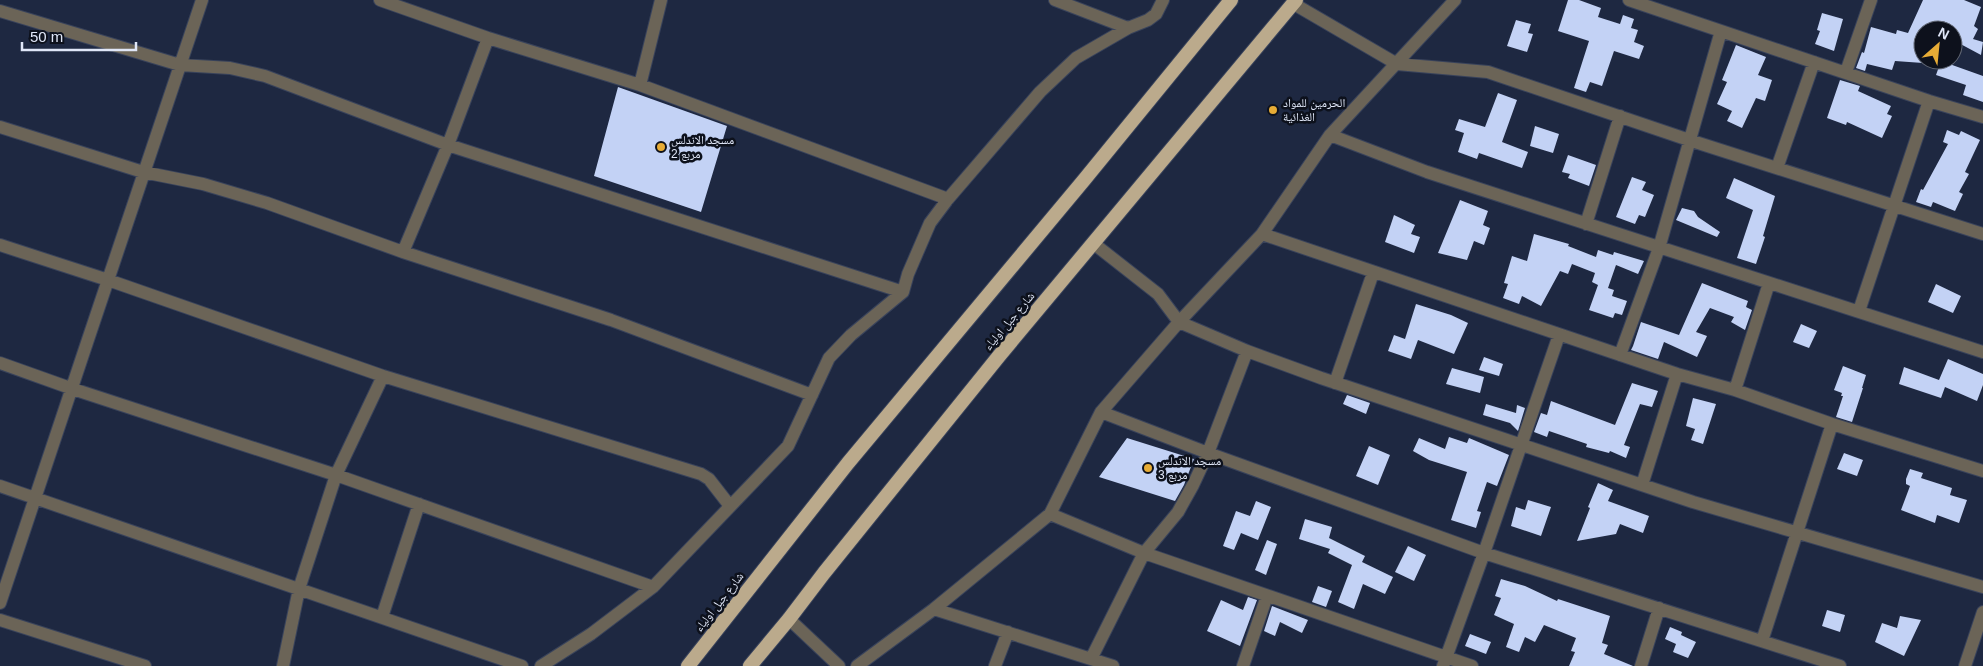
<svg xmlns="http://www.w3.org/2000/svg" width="1983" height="666" viewBox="0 0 1983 666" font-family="Helvetica,'Noto Naskh Arabic',sans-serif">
	<rect width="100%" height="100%" fill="#1e2841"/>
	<path fill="#c3d2f5" d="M1568,0H1579L1601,8L1598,17L1620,24L1623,15L1634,19L1631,28L1638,30L1634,42L1644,46L1639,59L1614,51L1602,86L1590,82L1586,92L1574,88L1589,41L1558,31Z
		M1923,0H1964L1981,7L1974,26L1978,29L1973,39L1983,42L1981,55L1953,40V30H1923V63L1895,61L1892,70L1867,64L1865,71L1856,68L1862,52L1864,53L1871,27L1896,34L1897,30L1908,33Z
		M1822,13L1843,19L1834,51L1815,44L1820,31L1817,30Z
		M1516,20L1531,24L1528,33L1533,34L1527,52L1507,46Z
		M1736,45L1766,57L1758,75L1772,80L1765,101L1756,98L1742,128L1727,121L1732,111L1717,104L1727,82L1722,80Z
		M1941,61L1983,76V102L1963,95L1966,85L1936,75Z
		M1840,80L1860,86L1858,91L1891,106L1887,114L1892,116L1882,138L1847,122L1846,125L1827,118Z
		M618,87L727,126L701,212L594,176Z
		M1498,93L1517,100L1502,142L1528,152L1522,168L1479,153L1477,159L1458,152L1464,133L1455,130L1459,119L1485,127Z
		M1535,126L1559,134L1553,153L1530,146Z
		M1947,130L1959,135L1961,131L1980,140L1965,172L1969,174L1959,192L1963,194L1955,211L1933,202L1931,207L1916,202L1921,189L1923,190L1948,144L1943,142Z
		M1568,155L1596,165L1589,186L1568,178L1570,174L1562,172Z
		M1632,177L1646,182L1642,190L1654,195L1645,217L1639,215L1635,224L1616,217Z
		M1734,178L1775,196L1763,236L1765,237L1756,264L1737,258L1753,210L1726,198Z
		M1460,200L1488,211L1483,225L1490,228L1484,245L1474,241L1467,260L1438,253Z
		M1682,208L1694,211L1698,217L1720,232L1717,237L1676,220Z
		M1394,215L1415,225L1411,234L1420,237L1414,253L1385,242Z
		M1534,234L1569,244L1568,246L1596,257L1598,250L1613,255L1614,252L1644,261L1638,274L1616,265L1608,288L1614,290L1612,296L1627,301L1622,315L1615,313L1613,318L1589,310L1598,285L1592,282L1595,273L1572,264L1568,274L1560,271L1541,306L1522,296L1519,304L1503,298L1508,284L1504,283L1512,256L1527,261Z
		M1702,283L1748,301L1746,307L1752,310L1745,330L1731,322L1734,317L1710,308L1696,332L1707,336L1697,357L1664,342L1658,359L1631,350L1633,346L1641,322L1679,335Z
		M1936,284L1961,296L1953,313L1928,302Z
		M1416,304L1451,315L1468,323L1454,354L1418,340L1411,359L1388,351L1394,335L1405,339Z
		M1801,324L1817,331L1809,348L1793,342Z
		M1484,357L1503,364L1499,376L1479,370Z
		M1948,359L1983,374V385L1977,401L1945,387L1941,398L1899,384L1904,367L1939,380Z
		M1843,366L1866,375L1862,388H1863L1852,422L1836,417L1843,396H1841L1842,393L1834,390Z
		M1452,368L1484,377L1480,393L1446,384Z
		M1632,383L1658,391L1652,407L1640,404L1624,445L1630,447L1626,458L1610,451L1609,453L1586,447L1587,444L1549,431L1547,437L1534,432L1541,413L1547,415L1551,401L1615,425Z
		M1347,395L1370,403L1366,414L1343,404Z
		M1693,398L1716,404L1703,444L1691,440L1695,429L1686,426Z
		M1486,404L1516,413L1517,405L1525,408L1518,431L1510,423L1483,415Z
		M1449,437L1467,443L1469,438L1509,455L1497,486L1487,482L1477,511L1481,512L1476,528L1451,520L1467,472L1429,460L1413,451L1419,438L1445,449Z
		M1127,438L1194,459L1184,485L1175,501L1099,477Z
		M1369,446L1390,455L1378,485L1356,476Z
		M1844,453L1863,460L1857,476L1837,469Z
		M1910,469L1923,473L1921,478L1952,488L1950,495L1967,500L1959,523L1937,515L1935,523L1901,510L1910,486L1906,484V479Z
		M1598,483L1613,490L1608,501L1649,516L1643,533L1620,524L1616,534L1577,541L1590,508L1588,507Z
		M1528,500L1551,507L1541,536L1511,526L1516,507L1525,510Z
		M1256,501L1271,507L1258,540L1241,533L1234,550L1223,546L1236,511L1250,516Z
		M1305,519L1332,527L1329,538L1365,556L1362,562L1393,577L1385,594L1363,584L1354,609L1338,602L1352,565L1328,553L1330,549L1299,539Z
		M1267,540L1277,544L1266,575L1255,570Z
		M1408,546L1426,555L1414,581L1395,572Z
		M1501,579L1525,586L1557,601L1558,599L1610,616L1602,643L1608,645L1604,654L1633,666H1569L1575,652L1571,651L1576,638L1544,625L1535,642L1525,637L1519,652L1506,647L1514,624L1494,615L1501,598L1495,596Z
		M1318,586L1332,591L1326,607L1312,602Z
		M1248,597L1257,600L1240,646L1207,631L1221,600L1243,610Z
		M1272,606L1308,620L1302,633L1280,622L1275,636L1264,631Z
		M1827,610L1845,615L1840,632L1822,626Z
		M1900,616L1921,620L1904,656L1875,642L1882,623L1897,628Z
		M1670,627L1682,632L1681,635L1696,642L1688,658L1673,652L1676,644L1665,639Z
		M1470,634L1491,642L1486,654L1465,646Z"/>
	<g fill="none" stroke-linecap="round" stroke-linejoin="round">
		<defs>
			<path id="minor" d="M380,0L488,38L640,85L948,199
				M1055,0L1128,28
				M1629,0L1929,101L1983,117
				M1294,4L1397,64L1488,72L1689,140L1983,234
				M0,11L180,65L230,68L265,76L448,145L903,292
				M1846,72L1871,0
				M640,85L661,0
				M0,127L143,172L203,184L267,203L403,252L611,320L812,395
				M1330,135L1427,172L1983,352
				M1777,168L1814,62
				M1586,224L1620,116
				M1262,234L1677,374L1735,390L1832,424L1983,471
				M1093,243L1158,294L1179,322L1247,351L1321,378L1693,502L1983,587
				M0,245L108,280L383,376L701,474L709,479L730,506
				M403,252L448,145L488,38
				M1859,311L1929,101
				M1620,355L1659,248L1721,31
				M0,363L73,389L336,475L653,587
				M1335,383L1373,273
				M1735,390L1769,283
				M1101,412L1208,453L1484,553L1840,666
				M1642,485L1677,374
				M0,486L522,666
				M1050,514L1144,553L1472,666
				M0,603C68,402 133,201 202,0
				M934,609L1113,666
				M382,617L419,504
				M789,619L839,666
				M0,620L145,666
				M1762,641L1832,424
				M1091,659L1144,553L1178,512L1193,485L1208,453L1247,351
				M283,666L299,589L336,475L383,376
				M541,666L591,634L653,587L788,446L829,358L851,335L903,292L908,274L930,223L948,199L1040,92L1076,58L1128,28L1148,20L1156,14L1163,0
				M857,666L934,609L1050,514L1101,412L1179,322L1262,234L1330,135L1455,0
				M995,666L1008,632
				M1243,666L1267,596
				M1443,666L1484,553L1559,335
				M1641,666L1659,608
				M1965,666L1983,612"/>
			<path id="trunk" d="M688,666L848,463L1084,180L1231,0
				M750,666L789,619L824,573L999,356L1296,0"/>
		</defs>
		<use href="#minor" stroke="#39435b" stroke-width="14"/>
		<use href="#trunk" stroke="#39435b" stroke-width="16"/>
		<use href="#minor" stroke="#6b6457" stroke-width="12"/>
		<use href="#trunk" stroke="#bbaa8c" stroke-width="14"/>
	</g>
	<g fill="#e7ac36" stroke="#0d111c" stroke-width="2">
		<circle cx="1273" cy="110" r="5"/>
		<circle cx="661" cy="147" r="5"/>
		<circle cx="1148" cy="468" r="5"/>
	</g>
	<g text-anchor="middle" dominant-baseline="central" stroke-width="5" stroke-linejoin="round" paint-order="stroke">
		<g font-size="12" fill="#e0e7f8" stroke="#0d111c" text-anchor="start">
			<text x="1283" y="103">الحرمين للمواد<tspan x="1283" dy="14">الغذائية</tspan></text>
			<text x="671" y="140">مسجد الاندلس<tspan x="671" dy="14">مربع 2</tspan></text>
			<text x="1158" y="461">مسجد الاندلس<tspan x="1158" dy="14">مربع 3</tspan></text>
		</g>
		<g font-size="12" fill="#e0e7f8" stroke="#0d111c">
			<text transform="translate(1009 321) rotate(-50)">شارع جبل اولياء</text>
			<text transform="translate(719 602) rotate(-52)">شارع جبل اولياء</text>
		</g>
	</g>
	<g transform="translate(1938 45) rotate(27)"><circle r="24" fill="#0d111c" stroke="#616774"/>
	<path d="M0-4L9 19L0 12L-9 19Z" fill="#e7ac36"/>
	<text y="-8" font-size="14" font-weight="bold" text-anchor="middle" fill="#e0e7f8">N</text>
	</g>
	<path d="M22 42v8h114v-8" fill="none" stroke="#e0e7f8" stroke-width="2.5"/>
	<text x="30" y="42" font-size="15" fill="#e0e7f8" stroke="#0d111c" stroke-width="4" paint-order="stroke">50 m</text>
</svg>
